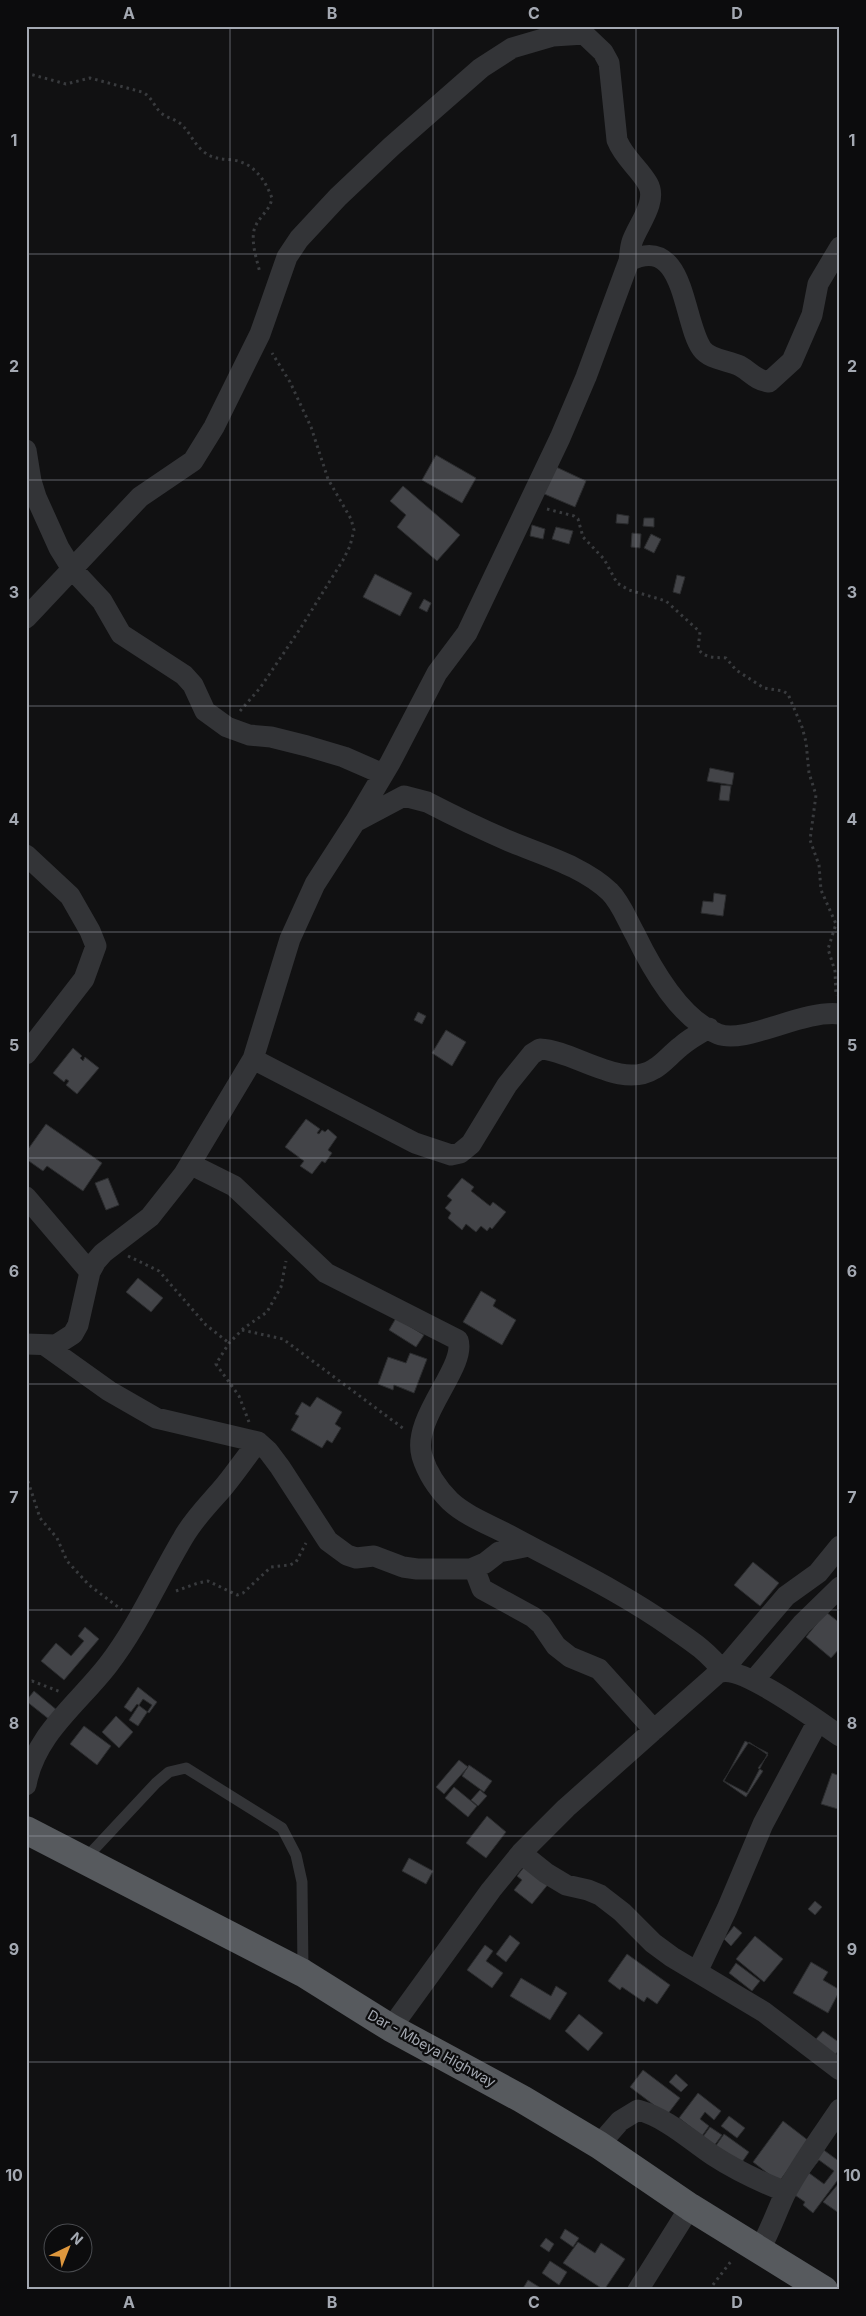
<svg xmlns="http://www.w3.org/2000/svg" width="866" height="2316" viewBox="0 0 866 2316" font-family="Inter,sans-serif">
	<rect width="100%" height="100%" fill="#111112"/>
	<path fill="#434448" stroke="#2b2c2e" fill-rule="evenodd" d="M436,455L476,478L462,503L422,480Z
		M554,466L586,481L575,507L542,493Z
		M403,486L460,535L437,561L397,527L406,515L390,501Z
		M617,514L629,516L628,524L616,523Z
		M644,518H654V527L643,526Z
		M532,525L545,529L543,539L530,536Z
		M556,527L573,531L569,544L552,539Z
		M632,533L641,534L640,548L631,547Z
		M651,534L661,539L654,553L644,548Z
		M375,574L412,593L400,616L363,597Z
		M677,575L685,577L680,594L673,592Z
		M424,599L431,603L427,612L419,608Z
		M710,768L734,773L732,785L707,781Z
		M721,785L731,786L729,801L719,800Z
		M714,893L726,895L723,916L701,913L703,901L713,902Z
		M418,1012L426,1016L422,1024L414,1020Z
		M446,1030L466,1042L452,1066L432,1053Z
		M73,1048L82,1056L80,1058L83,1061L85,1057L99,1068L77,1094L66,1085L69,1081L66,1079L64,1082L53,1073Z
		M306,1119L320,1129L317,1133L319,1134L322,1130L325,1132L328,1129L337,1137L328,1150L332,1153L325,1163L322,1161L312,1174L300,1166L304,1161L285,1147Z
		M46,1124L102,1163L83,1191L47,1166L43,1171L26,1159V1152Z
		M108,1178L119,1205L106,1210L95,1183Z
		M462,1178L474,1187L471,1191L490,1206L493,1202L506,1212L492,1229L490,1227L487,1231L481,1226L476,1232L466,1224L462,1230L448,1218L451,1213L445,1208L452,1200L447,1196Z
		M138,1278L163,1298L151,1312L126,1292Z
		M481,1291L496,1300L493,1306L516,1320L502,1345L463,1322Z
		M396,1318L424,1335L416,1347L389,1330Z
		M410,1353L427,1359L414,1393L394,1385L393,1390L378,1384L388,1357L406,1363Z
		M317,1397L342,1412L335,1424L341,1428L332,1443L327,1440L322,1448L291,1430L299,1416L295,1414L302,1402L310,1407Z
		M753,1562L779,1583L760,1606L734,1585Z
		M826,1612L840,1623V1648L831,1658L806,1637Z
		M85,1627L99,1639L64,1680L41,1661L56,1643L71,1656L84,1641L78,1636Z
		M138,1687L157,1702L149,1713L137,1704L131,1712L124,1707Z
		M34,1691L58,1711L50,1720L26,1701Z
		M143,1699L152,1705L138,1726L129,1720Z
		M116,1716L133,1732L119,1748L102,1732Z
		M84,1726L111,1746L97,1765L70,1744Z
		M745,1741L768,1753L747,1793L724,1781Z
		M749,1742L768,1755L758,1768L763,1771L746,1797L723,1781Z
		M459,1760L468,1767L444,1794L436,1787Z
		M469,1765L492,1781L484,1792L462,1776Z
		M832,1773L840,1776L838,1809L821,1804Z
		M454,1787L477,1806L468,1817L445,1798Z
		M480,1790L487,1796L478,1806L471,1800Z
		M487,1816L506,1832L486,1858L466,1843Z
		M409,1858L433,1871L426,1884L402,1871Z
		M524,1867L550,1882L532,1904L514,1890L522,1880L517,1876Z
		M815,1901L822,1907L815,1915L808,1909Z
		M734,1926L742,1933L731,1946L724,1939Z
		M510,1935L520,1943L506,1962L496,1954Z
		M755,1936L783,1959L764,1982L736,1959Z
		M485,1945L493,1951L486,1961L503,1973L492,1988L467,1970Z
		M627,1954L670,1985L657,2004L647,1997L644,2002L622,1987L620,1990L608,1981Z
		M811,1962L828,1972L823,1980L840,1990L828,2013L793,1993Z
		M736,1963L760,1981L752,1991L729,1973Z
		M521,1978L551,1996L556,1986L567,1993L550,2020L510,1996Z
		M579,2014L603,2033L588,2051L565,2031Z
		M823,2031L840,2043V2049L835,2055L815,2040Z
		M643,2070L680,2098L667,2115L630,2087Z
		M676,2074L688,2085L681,2092L669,2082Z
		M698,2093L721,2111L714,2120L705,2112L700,2119L709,2126L702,2136L679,2118Z
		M729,2116L745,2128L737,2138L721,2126Z
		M783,2121L809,2141L779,2182L753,2162Z
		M710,2127L722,2135L714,2146L702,2138Z
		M724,2134L749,2152L740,2165L715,2147Z
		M821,2148L840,2162V2177L813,2213L803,2205L805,2202L789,2191ZM819,2160L834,2171L824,2184L809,2173Z
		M839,2183L840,2212L839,2213L823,2202Z
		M565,2229L579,2238L573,2247L560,2238Z
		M546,2238L554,2244L549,2252L540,2246Z
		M578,2242L595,2253L601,2243L625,2259L604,2290L563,2263Z
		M550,2261L567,2272L559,2285L542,2273Z
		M528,2280L544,2290H522Z"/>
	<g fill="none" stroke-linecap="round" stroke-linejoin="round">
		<path stroke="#393b3e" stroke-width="3" stroke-dasharray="2.5 4" stroke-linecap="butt" d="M26,73L66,84L90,78L142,92C151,96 153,104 160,112C166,118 176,119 182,125C191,134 194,144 204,152C213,159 222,159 233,160C254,163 265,180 272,198C270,210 261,215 256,225C249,238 257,260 260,273
			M547,509L574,516L578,519L583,537L604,559L617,583L629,590L666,601L700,632L698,649C706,659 714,657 726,658L736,670L764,688L783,691L788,694L802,727L806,742L809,773L816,795L810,840L819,865L821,890L836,924L828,949L835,971L836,996
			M240,711L260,688L300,629L343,560L350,546L354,530L351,519L328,479L311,427L290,382L272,353
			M128,1256L159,1271L206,1325L229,1343
			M242,1330L283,1339L404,1429
			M249,1422L239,1396L216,1364L229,1343L244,1328L267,1312L281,1287L286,1261
			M26,1475L40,1518L57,1538L67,1561L89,1585L122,1610
			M176,1591L198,1583L208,1581L237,1595L243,1593L271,1567L290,1565L296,1562L306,1543
			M26,1684L32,1681L61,1692
			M709,2290L732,2260"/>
		<path stroke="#333437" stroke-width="11" d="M85,1859L156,1783L169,1772L186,1768L282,1828L296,1855L302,1882L303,1971"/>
		<path stroke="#333437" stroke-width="21" d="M629,261C686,233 682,321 702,349C710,360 728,360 740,366C751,372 755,380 769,382L792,361L812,315L818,284L840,247
			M26,450L31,481L36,497L59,548L72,569L102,601L121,634L184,675L193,685L205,711L227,727L249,735L271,737L307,746L344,757L383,774
			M26,618L140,497L193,461L214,427L260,334L287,257L299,239L338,197L392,146L481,68L512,48L553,36L584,34L603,52L609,63L617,140C624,158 639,168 648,184C658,202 637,226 632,242C630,248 630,255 629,261L586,377L560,438L467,633L437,673L390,763L355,822
			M26,855L70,896L90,931L96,946L84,979L26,1054
			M253,1059L415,1143L451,1155L460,1153L471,1144L507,1085L532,1054L540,1049C573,1050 621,1090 654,1069C663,1064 671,1054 680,1047C689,1039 698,1034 709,1028
			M190,1164L234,1186L326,1273L458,1340C467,1367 411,1418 422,1456C427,1472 438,1489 450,1501C466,1516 490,1525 509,1535C564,1565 620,1591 671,1627C690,1640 709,1652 722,1671L786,1596L818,1573L840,1546
			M26,1197L90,1272
			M26,1344L56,1345L73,1334L78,1325L90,1272L96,1261L103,1253L150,1217L184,1174L253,1059L290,939L315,884L355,822L404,796L427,802C454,816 481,829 509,841C542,855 583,866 610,892C621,903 627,920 635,934C652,969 680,1019 718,1034C745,1045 803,1009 840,1014
			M46,1346L109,1391L156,1418L258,1442L268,1451L280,1467L328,1541L347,1555L356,1558L374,1556L403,1567L417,1569H471L485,1563L499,1552L529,1546
			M474,1568L482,1589L533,1617L541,1624L556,1646L570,1657L599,1669L654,1730
			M754,1680L802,1624L840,1587
			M26,1785C35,1734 78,1704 108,1665C138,1626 158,1580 183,1538C193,1520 207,1506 221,1490C234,1475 245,1458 258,1442
			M521,1853L546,1873L566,1885L588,1890L600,1895L622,1912L653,1943L672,1957L764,2012L840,2070
			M697,1972L727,1909L763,1824L818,1721
			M391,2028L491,1890L521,1853L566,1808L718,1673C741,1663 819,1722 840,1736
			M599,2145L620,2121L638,2110C667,2118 690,2140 714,2156C737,2171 761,2182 786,2192
			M759,2251C770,2231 776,2213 785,2194C801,2164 821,2137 840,2109
			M638,2290L690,2207"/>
		<path stroke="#575a5e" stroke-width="28" d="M26,1830L303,1973L391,2028L522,2099L599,2145L690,2207L824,2290"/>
	</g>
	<path fill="none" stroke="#a4a9b2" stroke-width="1" stroke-opacity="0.55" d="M230,26V2290M433,26V2290M636,26V2290M26,254H840M26,480H840M26,706H840M26,932H840M26,1158H840M26,1384H840M26,1610H840M26,1836H840M26,2062H840"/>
	<g text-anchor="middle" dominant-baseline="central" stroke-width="4.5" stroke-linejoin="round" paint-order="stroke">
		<g font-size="14" fill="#a4a9b2" stroke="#0c0c0d">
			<text transform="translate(432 2048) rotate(29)">Dar - Mbeya Highway</text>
		</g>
	</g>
	<rect width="866" height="2316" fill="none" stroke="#0c0c0d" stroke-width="55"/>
	<g transform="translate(68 2248) rotate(43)"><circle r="24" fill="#0c0c0d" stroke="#494b4f"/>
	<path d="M0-4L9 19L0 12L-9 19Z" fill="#de973d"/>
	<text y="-8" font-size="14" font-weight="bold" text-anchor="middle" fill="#a4a9b2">N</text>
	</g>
	<rect x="28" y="28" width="810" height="2260" fill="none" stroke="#a4a9b2" stroke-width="2"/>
	<g font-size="16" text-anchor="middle" font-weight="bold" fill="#a4a9b2">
		<text x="129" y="19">A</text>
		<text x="332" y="19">B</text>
		<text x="534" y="19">C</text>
		<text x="737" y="19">D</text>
		<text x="14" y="146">1</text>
		<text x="852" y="146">1</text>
		<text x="14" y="372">2</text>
		<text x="852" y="372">2</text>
		<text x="14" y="598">3</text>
		<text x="852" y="598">3</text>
		<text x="14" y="825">4</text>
		<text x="852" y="825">4</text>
		<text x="14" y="1051">5</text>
		<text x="852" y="1051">5</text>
		<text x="14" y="1277">6</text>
		<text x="852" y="1277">6</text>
		<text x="14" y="1503">7</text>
		<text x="852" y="1503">7</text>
		<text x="14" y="1729">8</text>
		<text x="852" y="1729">8</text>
		<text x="14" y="1955">9</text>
		<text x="852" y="1955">9</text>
		<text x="14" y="2181">10</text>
		<text x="852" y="2181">10</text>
		<text x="129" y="2308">A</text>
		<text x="332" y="2308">B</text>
		<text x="534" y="2308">C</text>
		<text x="737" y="2308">D</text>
	</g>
</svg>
